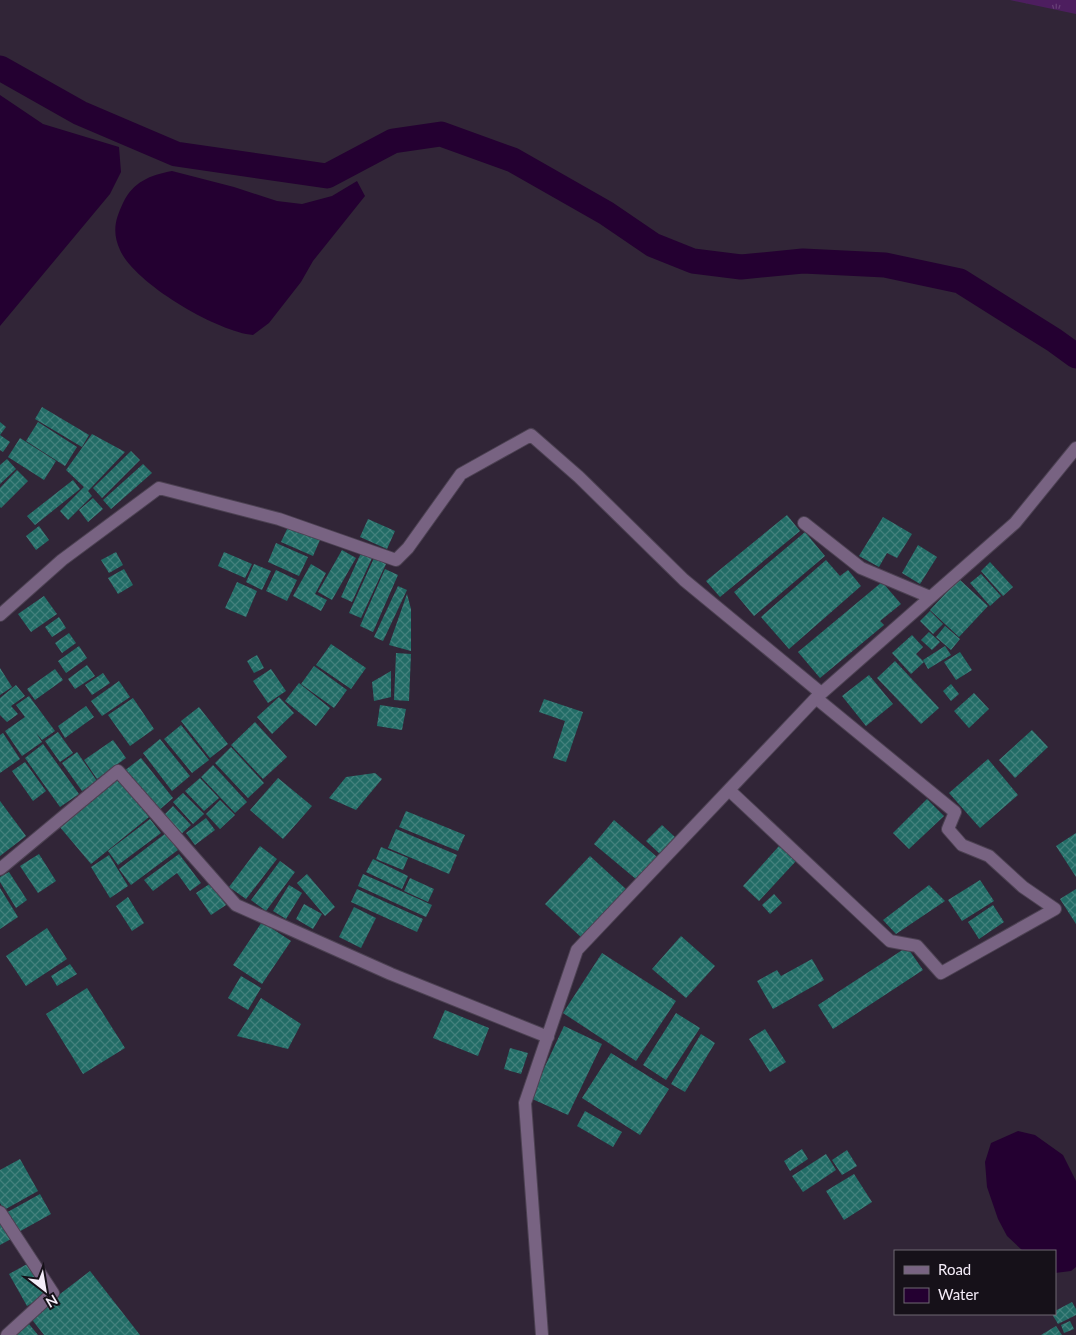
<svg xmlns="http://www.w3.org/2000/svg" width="1076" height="1335" viewBox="0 0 1076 1335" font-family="Lato,sans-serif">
	<defs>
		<pattern id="grass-tufts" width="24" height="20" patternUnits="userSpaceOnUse" patternTransform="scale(1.25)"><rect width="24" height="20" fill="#4d1e5f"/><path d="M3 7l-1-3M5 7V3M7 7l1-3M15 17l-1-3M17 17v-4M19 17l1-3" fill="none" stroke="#673f77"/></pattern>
		<pattern id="building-cross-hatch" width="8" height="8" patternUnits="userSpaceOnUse" patternTransform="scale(1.25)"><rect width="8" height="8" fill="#226c66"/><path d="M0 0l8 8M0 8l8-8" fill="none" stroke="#43817d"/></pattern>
	</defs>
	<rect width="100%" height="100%" fill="#312537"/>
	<path fill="url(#grass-tufts)" d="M1010,0H1076V14Z"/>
	<path fill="#240031" d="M0,95L43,124L119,147L121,172L110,194L0,326Z
		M172,171L234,187L277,201L302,204L332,196L357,181L365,196L313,261L301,282L269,323L253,335C218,332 135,284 120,250C112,232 115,220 123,203C133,182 150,175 172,171Z
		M1018,1131L1035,1135L1063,1155L1076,1181V1267L1071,1271L1055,1273V1251H1023L1007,1236L998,1219L987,1187L985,1162L991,1143Z"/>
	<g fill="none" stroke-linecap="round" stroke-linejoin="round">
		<path stroke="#240031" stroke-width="25" d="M0,68L80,113L176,154L327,176L393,141L441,134L513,160L606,213L653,245L693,261L741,267L803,261L885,265L960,281L1054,340L1076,356"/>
	</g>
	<path fill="url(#building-cross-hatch)" d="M42,407L89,435L82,447L35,419Z
		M0,422L6,427L0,435L10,442L3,452L0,450Z
		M38,422L77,447L65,466L26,441Z
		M92,434L125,452L88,491L92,496L68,520L60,511L84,487L66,470Z
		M20,438L56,461L44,480L8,457Z
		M131,451L140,460L102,498L93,488Z
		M7,459L16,469L0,484V465Z
		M143,464L152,473L111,509L103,500Z
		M17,470L28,481L1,508L0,507V488Z
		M73,480L80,489L35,525L27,516Z
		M93,498L103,509L88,522L79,510Z
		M787,515L800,531L720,597L706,581Z
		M883,517L912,534L897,558L887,553L879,567L859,556Z
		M368,519L395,531L387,549L360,537Z
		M289,525L320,540L313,556L281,542Z
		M39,526L49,540L36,550L26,536Z
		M805,532L825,556L754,616L734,592Z
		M276,543L308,557L299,576L268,562Z
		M918,545L937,557L920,584L902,573Z
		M342,550L356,558L332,600L318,592Z
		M116,552L123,565L109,573L101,560Z
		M224,552L252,564L245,578L218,566Z
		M361,553L372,558L352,602L341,597Z
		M374,558L386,564L361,618L349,613Z
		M826,560L840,576L848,570L861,586L789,649L761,617Z
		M990,562L1013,587L1003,596L981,571Z
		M254,564L271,571L262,590L246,582Z
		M311,564L326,573L315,594L327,600L321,611L293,596Z
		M124,569L133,585L118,594L108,578Z
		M385,569L398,575L373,632L360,626Z
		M276,570L297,580L287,601L266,591Z
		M981,574L1001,596L990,606L970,583Z
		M959,579L988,606L959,637L930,610Z
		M237,582L257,591L246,617L225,608Z
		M882,582L901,604L880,621L884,625L820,678L798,652Z
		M398,586L407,590L383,641L374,637Z
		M407,594L411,609V651L389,645Z
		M44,596L57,614L31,632L18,614Z
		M930,611L943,624L933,634L920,621Z
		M59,617L66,628L52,637L45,627Z
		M945,626L960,639L951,650L936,637Z
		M929,632L940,642L932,650L921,640Z
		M69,633L76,643L62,653L55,643Z
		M912,635L923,647L916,654L924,662L911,674L892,653Z
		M331,644L366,668L351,689L316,665Z
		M79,646L87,658L66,673L58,661Z
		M945,646L951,655L928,669L923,660Z
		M960,652L972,670L956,680L944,662Z
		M396,653L411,654L409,701L394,700Z
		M257,655L264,668L254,673L247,661Z
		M895,661L939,708L921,724L877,678Z
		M87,665L95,676L75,689L68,679Z
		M314,666L347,690L334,708L301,684Z
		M0,668L12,687L0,695Z
		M55,669L63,680L35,700L27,689Z
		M271,669L286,691L268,703L253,681Z
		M391,671V697L374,701L372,682Z
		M103,673L110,683L92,695L85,685Z
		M869,675L893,704L866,726L842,696Z
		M119,681L130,697L102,716L91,701Z
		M299,683L330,708L316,726L285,701Z
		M951,684L959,694L951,701L943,691Z
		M16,685L25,696L11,706L18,714L7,722L0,715V698Z
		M974,693L989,709L969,728L954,711Z
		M29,696L55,731L42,740L36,733L42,742L22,756L5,731L25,717L16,705Z
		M279,697L294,713L272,734L257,717Z
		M133,698L154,729L130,746L108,715Z
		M544,699L583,712L566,762L553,758L565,721L539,712Z
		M380,705L406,709L402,730L377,726Z
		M86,706L94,717L65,738L58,726Z
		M199,707L228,744L210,758L181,721Z
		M255,722L287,757L263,779L231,745Z
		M181,725L209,760L192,773L164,739Z
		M1032,730L1048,747L1015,778L999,760Z
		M58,732L73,753L60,762L45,741Z
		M3,733L20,759L0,773V735Z
		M160,739L190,776L172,791L143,753Z
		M113,740L126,758L97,779L84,760Z
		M43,744L79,794L60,807L25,758Z
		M231,747L264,783L248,798L215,763Z
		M77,752L97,781L82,791L62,763Z
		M141,758L173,798L157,812L124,771Z
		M988,759L1018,795L980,828L949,793Z
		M25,762L46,791L33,801L12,771Z
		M213,765L247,802L235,813L201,777Z
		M375,773L382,779L356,810L329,798L346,777Z
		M117,778L149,817L91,864L59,826Z
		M200,778L219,798L204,811L185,791Z
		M278,778L312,806L283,839L250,810Z
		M183,793L204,814L193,824L173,802Z
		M927,799L944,816L909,849L893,833Z
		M220,800L235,815L220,829L206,814Z
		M0,801L26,836L0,856Z
		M173,806L191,825L179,836L162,817Z
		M406,811L465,835L458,851L399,827Z
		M206,818L215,830L195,845L186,833Z
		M150,819L161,833L118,865L108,851Z
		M614,820L657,857L637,880L594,844Z
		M662,825L676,838L660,854L646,841Z
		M396,829L457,855L449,874L388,848Z
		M166,833L178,850L131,885L119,869Z
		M1076,833V877L1056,846Z
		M260,846L277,859L246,899L229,887Z
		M779,846L796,861L759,901L743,886Z
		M381,847L408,858L403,870L376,859Z
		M39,854L56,881L38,893L20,866Z
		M179,854L201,883L190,891L177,873L153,891L144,880Z
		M109,855L128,886L110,898L91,867Z
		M590,856L627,890L582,938L545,904Z
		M373,859L408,876L402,889L366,872Z
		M280,861L295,872L266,911L251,900Z
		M9,872L27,900L16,908L0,882V877Z
		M307,874L335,907L325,916L297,883Z
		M363,874L432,905L426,917L358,886Z
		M410,878L434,889L428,902L404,891Z
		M980,880L994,901L962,921L948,900Z
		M211,883L226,905L211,915L196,893Z
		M289,885L302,893L286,919L273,911Z
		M929,885L945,901L896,934L883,920Z
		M0,888L18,917L0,929Z
		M357,889L423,919L417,932L351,902Z
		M1076,889V924L1060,899Z
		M774,894L782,903L770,914L762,905Z
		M128,897L144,923L132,931L116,906Z
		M304,904L322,914L313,929L296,919Z
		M993,905L1004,922L979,939L968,922Z
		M354,907L376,918L361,948L339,937Z
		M262,922L291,941L262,984L233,965Z
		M47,928L67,959L26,986L6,956Z
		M681,936L715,966L686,998L652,969Z
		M907,947L923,970L833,1029L818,1005Z
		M602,953L676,1001L636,1061L563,1013Z
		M812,959L824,980L773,1009L757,981L777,970L781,976Z
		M70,964L77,974L57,986L51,976Z
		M241,976L261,988L248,1010L228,998Z
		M87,988L125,1048L83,1074L46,1014Z
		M261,998L301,1024L288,1049L237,1036Z
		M445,1010L489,1028L478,1056L433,1038Z
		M676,1013L700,1028L666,1080L643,1065Z
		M564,1026L602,1044L568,1115L530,1098Z
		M765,1029L786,1062L770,1072L749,1039Z
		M701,1034L715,1043L685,1092L671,1084Z
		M510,1048L528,1053L521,1074L504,1069Z
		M611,1053L669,1089L640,1135L582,1098Z
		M585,1111L622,1132L613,1147L577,1126Z
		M802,1149L808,1159L790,1171L784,1161Z
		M847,1150L857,1166L842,1175L832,1160Z
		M826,1154L836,1170L803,1192L792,1176Z
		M20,1159L38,1191L4,1210L0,1203V1170Z
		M854,1174L872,1202L844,1220L826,1191Z
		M40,1194L51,1214L15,1234L4,1214Z
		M0,1220L11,1239L0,1245Z
		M29,1263L46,1295L27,1306L9,1274Z
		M90,1271L140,1335H44L30,1317Z
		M1072,1302L1076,1309V1315L1058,1324L1052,1314H1055V1311Z
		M1070,1321L1074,1329L1064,1333L1061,1325Z
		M29,1324L38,1335H16Z
		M1056,1326L1062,1335H1041Z"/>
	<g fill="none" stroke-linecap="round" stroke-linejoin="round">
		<defs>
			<path id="minor" d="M804,523L861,568L930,597
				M0,615L62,560L159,488L279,519L396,560L408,548L461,474L531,435L579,477L684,580L821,693
				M729,790L890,941L917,946L941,973L1055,909L1023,887L989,856L962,845L948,829L955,812L816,698
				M0,869L118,771L236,905L391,974L548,1037
				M0,1212L53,1293L7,1335
				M542,1335L525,1103L577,950L816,698L1015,523L1076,448"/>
		</defs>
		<use href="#minor" stroke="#4c4152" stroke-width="14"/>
		<use href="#minor" stroke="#786382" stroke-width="12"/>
	</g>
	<rect x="894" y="1250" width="162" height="65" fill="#161119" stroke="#6f6973"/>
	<rect x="904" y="1266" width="25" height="8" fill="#786382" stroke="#6f6973"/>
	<text x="938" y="1275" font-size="15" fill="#f5edf9">Road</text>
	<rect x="904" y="1288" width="25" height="15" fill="#240031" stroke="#6f6973"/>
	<text x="938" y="1300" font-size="15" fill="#f5edf9">Water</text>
	<g transform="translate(45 1290) rotate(149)" stroke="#161119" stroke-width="4" paint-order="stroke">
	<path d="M0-4L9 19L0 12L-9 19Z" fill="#f5edf9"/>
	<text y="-8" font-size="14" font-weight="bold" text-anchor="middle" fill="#f5edf9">N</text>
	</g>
</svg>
